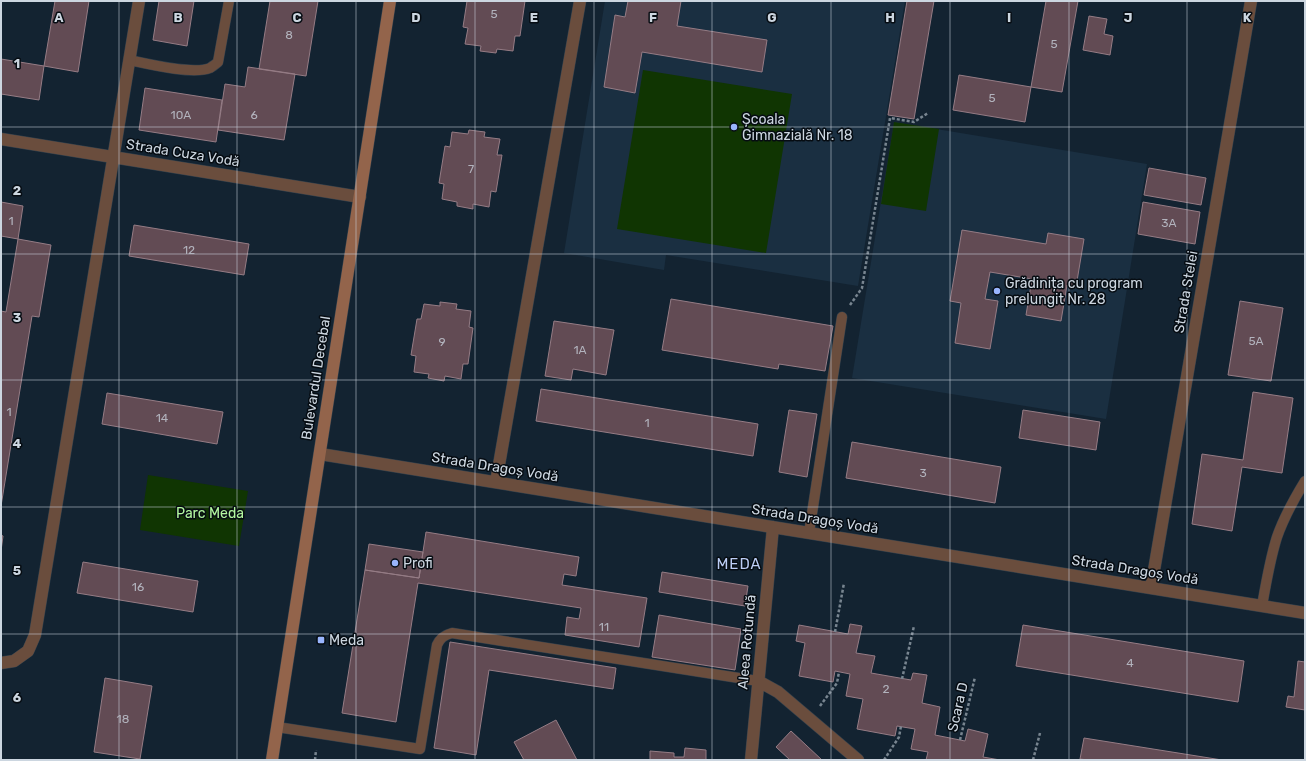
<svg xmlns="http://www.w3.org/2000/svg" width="1306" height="761" viewBox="0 0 1306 761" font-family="Rubik,sans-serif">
	<rect width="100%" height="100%" fill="#132331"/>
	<path fill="#1a2f41" d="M605,1H905L858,286L666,255L664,270L564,253Z
		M894,122L1147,164L1106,419L852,378Z"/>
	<path fill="#103502" d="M643,70L792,94L766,253L617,229Z
		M894,122L939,129L926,211L881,204Z
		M148,475L248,491L239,546L140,530Z"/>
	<path fill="#624b54" stroke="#957c85" d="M55,1H89L78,72L44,66L39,100L1,94V59L44,66Z
		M159,1H194L187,46L153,40Z
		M270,1H318L306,76L259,69Z
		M467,1H525L520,36H515L513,51L497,49L496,53L480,51L481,46L465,44L468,28L463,27Z
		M628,1H681L677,26L767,40L762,72L642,52L635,93L604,87L615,15L625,17Z
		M907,1H934L914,119L888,115Z
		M1046,1H1078L1062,92L1031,87Z
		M1089,16L1107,19L1104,34L1113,36L1110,55L1083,50Z
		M248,67L295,74L284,140L218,130L225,84L245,87Z
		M959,75L1031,87L1025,122L953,110Z
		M145,88L222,100L216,142L139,130Z
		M469,130L485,132L484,137L500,139L497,155H502L496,192L491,191L489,207L473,204V209L457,206V202L442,199L444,184L439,183L445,146L450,147L452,132L468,134Z
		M1149,168L1206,178L1201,205L1144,195Z
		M1,202L23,206L18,239L1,236Z
		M1143,202L1200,212L1195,244L1138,234Z
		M134,225L249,244L244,275L129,256Z
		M962,230L1046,244L1048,233L1084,239L1076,287L1067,285L1061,321L1026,315L1032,279L990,272L985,299L998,301L990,349L955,343L961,303L950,301Z
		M18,239L51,245L39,317L32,316L1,506V311L6,312Z
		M671,299L833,326L825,371L779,364L778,369L662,350Z
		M1240,301L1283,308L1271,381L1228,375Z
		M440,302L457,304L456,309L471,311L469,327L473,328L468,364H463L461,379L445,376L444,381L428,378L429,374L414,372L416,356L411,355L417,319H421L424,304L440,306Z
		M554,321L614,330L606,375L573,369L571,380L545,376Z
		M541,389L758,424L753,456L536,421Z
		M1253,392L1293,398L1282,473L1242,467L1232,531L1192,524L1202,454L1243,460Z
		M107,393L223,412L217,444L102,424Z
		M789,410L817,414L807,477L779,472Z
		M1023,410L1100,422L1096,450L1019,438Z
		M852,442L1001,467L995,503L846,478Z
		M426,532L579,557L576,576L564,574L562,585L647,598L639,647L565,635L567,617L579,619L581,608L418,583L396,722L342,713L365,570L419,578Z
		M1,535L3,536L1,551Z
		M369,544L423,552L419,578L365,570Z
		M83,562L198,581L193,612L77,593Z
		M662,572L748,586L745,606L659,592Z
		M659,615L741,629L735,670L652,657Z
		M850,624L862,626L856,653L875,656L871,673L911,680L913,673L927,675L922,703L940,707L935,735L965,741L968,729L988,734L983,757L1000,760H926L928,752L911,749L915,729L897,726L895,736L857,729L863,699L846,696L850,674L835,671L833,682L799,676L805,643L796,641L799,625L848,634Z
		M1023,625L1244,661L1238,702L1016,666Z
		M450,642L616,668L613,689L489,670L476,755L434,748Z
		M1298,661L1305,662V710L1286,707L1288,696L1294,697Z
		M105,678L152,686L140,759L94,752Z
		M556,720L577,760H524L514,742Z
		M791,731L822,760H790L776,747Z
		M1084,738L1222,760H1088L1080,759Z
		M685,748L706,750V760H650V751L674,753V757H684Z"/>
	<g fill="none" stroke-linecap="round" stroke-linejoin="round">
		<defs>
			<path id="lane" d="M129,60C148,64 193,75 210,68C213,66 216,64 218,62L229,1
				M809,533L842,317
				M1262,606C1266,583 1270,559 1277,537C1284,517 1294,499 1305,481
				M277,727L420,749L437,645C440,638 444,635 452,633L758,681"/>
			<path id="street" d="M1,139L360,197
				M320,454L1305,613
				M496,482L580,1
				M1151,588L1251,1
				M1,663L14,661L28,651L35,635L139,1
				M758,681L778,692L858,760
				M751,760L773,527"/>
			<path id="secondary" d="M272,760L390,1"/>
		</defs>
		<use href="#lane" stroke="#31404d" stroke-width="11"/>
		<use href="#street" stroke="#31404d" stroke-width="13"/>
		<use href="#secondary" stroke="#31404d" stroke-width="13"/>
		<path stroke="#788590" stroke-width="2.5" stroke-dasharray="3 2" stroke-linecap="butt" d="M850,305L862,288L890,118L914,122L928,113
			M835,632L844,583
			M902,679L914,626
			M820,706L837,683L839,672
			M960,740L975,677
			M315,760L316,750
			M884,760L899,737L901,726
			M1033,760L1040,733"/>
		<use href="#lane" stroke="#6a4d3d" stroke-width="10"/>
		<use href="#street" stroke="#6a4d3d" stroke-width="12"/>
		<use href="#secondary" stroke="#93644b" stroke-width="12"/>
	</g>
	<path fill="none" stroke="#ccd6e0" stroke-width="1" stroke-opacity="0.55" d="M119,1V760M237,1V760M356,1V760M475,1V760M594,1V760M712,1V760M831,1V760M950,1V760M1069,1V760M1187,1V760M1,127H1305M1,254H1305M1,380H1305M1,507H1305M1,634H1305"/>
	<g fill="#99b5fd" stroke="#060c12" stroke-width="1.5">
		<circle cx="734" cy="127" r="4"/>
		<circle cx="997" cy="291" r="4"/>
		<circle cx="395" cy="563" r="4"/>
		<rect x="317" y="636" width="8" height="8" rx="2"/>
	</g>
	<g text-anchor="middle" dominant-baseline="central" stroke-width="3" stroke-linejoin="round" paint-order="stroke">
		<g font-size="12" fill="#b2b3bd">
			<text x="494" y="14">5</text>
			<text x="289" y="35">8</text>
			<text x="1054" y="44">5</text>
			<text x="992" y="98">5</text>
			<text x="181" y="115">10A</text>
			<text x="254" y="115">6</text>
			<text x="471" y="169">7</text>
			<text x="11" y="221">1</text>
			<text x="1169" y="223">3A</text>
			<text x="189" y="250">12</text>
			<text x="1256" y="341">5A</text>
			<text x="442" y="342">9</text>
			<text x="580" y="350">1A</text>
			<text x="9" y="412">1</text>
			<text x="162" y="418">14</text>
			<text x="647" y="423">1</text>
			<text x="923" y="473">3</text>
			<text x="138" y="587">16</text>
			<text x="604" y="627">11</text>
			<text x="1130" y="663">4</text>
			<text x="886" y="689">2</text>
			<text x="123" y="719">18</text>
		</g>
		<g font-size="14" fill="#ccd6e0" stroke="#060c12" text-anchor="start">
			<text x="742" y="119">Școala<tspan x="742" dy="16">Gimnazială Nr. 18</tspan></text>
			<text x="1005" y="283">Grădinița cu program<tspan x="1005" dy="16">prelungit Nr. 28</tspan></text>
			<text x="403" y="563">Profi</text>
			<text x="329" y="640">Meda</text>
		</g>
		<g font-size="14" fill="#ccd6e0" stroke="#060c12">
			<text transform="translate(183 153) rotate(9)">Strada Cuza Vodă</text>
			<text transform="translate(1186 292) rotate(-80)">Strada Stelei</text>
			<text transform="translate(316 378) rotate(-81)">Bulevardul Decebal</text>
			<text transform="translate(495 467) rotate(9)">Strada Dragoș Vodă</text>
			<text transform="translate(815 519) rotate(9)">Strada Dragoș Vodă</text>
			<text transform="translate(1135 570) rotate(9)">Strada Dragoș Vodă</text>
			<text transform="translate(747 642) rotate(-85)">Aleea Rotundă</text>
			<text transform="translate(958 707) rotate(-77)">Scara D</text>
		</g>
		<g font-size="14" fill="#b3f8a0" stroke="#060c12">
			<text x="210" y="513">Parc Meda</text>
		</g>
		<g font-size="15" letter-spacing="1" fill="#bccdf5" stroke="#060c12">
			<text x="739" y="564">MEDA</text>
		</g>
	</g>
	<g font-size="13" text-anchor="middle" font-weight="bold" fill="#ccd6e0" stroke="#060c12" stroke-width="3" stroke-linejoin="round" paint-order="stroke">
		<text x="59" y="22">A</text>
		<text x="178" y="22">B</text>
		<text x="297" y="22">C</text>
		<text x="416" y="22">D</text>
		<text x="534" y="22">E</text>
		<text x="653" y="22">F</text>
		<text x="772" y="22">G</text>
		<text x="890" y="22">H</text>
		<text x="1009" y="22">I</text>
		<text x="1128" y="22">J</text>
		<text x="1247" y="22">K</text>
		<text x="17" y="68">1</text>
		<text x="17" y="195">2</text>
		<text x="17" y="322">3</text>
		<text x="17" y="448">4</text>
		<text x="17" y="575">5</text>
		<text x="17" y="702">6</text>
	</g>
	<rect width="1306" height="761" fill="none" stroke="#ccd6e0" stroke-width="4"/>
</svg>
